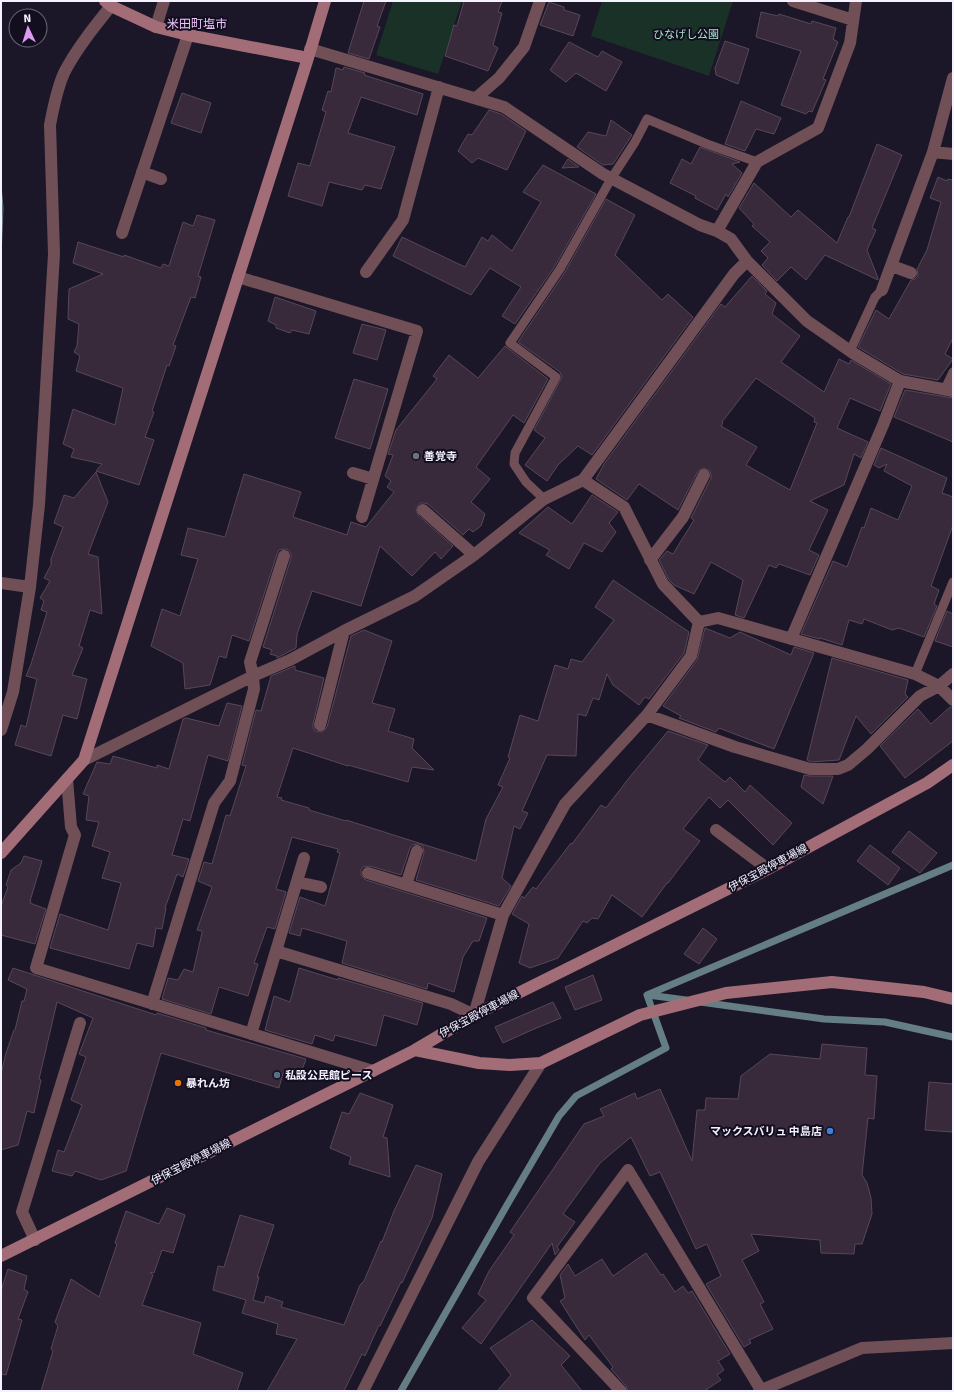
<svg xmlns="http://www.w3.org/2000/svg" width="954" height="1392" viewBox="0 0 954 1392" font-family="Signika,'Noto Sans JP',sans-serif">
	<rect width="100%" height="100%" fill="#1b1729"/>
	<path fill="#1a3127" d="M393,1H462L438,74L376,55Z
		M602,1H733L709,76L591,36Z"/>
	<path fill="#264c50" stroke="#647e84" d="M1,185L3,208L1,257Z"/>
	<g fill="none" stroke-linecap="round" stroke-linejoin="round">
		<path stroke="#647e84" stroke-width="7" d="M647,995L953,865
			M648,995L686,1000
			M700,1002L824,1019L885,1022L953,1037
			M401,1391L503,1212L559,1116L576,1096L666,1048L647,995"/>
	</g>
	<path fill="#382a3a" stroke="#574759" fill-rule="evenodd" d="M364,1H386L377,26L380,27L369,59L348,53Z
		M464,1H502L498,12L502,13L493,45L498,48L488,71L445,56L454,25L457,26Z
		M549,2L564,7V10L580,15L573,36L540,25Z
		M761,12L778,16L779,14L811,24L812,21L836,28L833,39L838,42L823,79L826,80L812,112L809,111L806,114L781,105L801,51L756,37Z
		M725,41L749,49L738,84L716,75L715,68Z
		M569,42L598,57L602,51L622,62L606,91L576,73L566,82L550,70Z
		M344,67L365,73L364,75L423,94L417,115L361,97L348,133L395,147L381,189L365,185L362,190L329,182L322,206L288,196L298,163L310,166L326,112L322,110L328,91L331,92L336,68L343,70Z
		M182,93L211,103L201,133L171,123Z
		M741,101L781,118L774,134L756,129L745,151L725,144Z
		M489,110L501,114L526,131L507,170L478,158L472,163L458,151L468,134L472,135Z
		M611,120L632,135L613,164L603,165L577,147L588,132L606,136Z
		M877,144L902,155L872,228L876,230L867,250L878,278V280L825,255L806,280L791,267L777,281L762,265L768,258L761,251L770,242L752,226L754,224L739,208L754,183L791,217L798,210L837,243L848,217H849Z
		M700,147L740,162L732,164L742,173L728,197L726,194L717,210L695,198L696,196L670,183L682,159L691,164Z
		M568,159L579,167L562,168Z
		M543,165L596,194L555,266L515,324L502,316L521,287L490,268L471,295L393,256L402,237L465,267L482,237L488,241L492,235L512,251L541,202L523,192Z
		M938,177L947,181L948,179L953,180V338L945,354L953,359L938,380L903,374L858,347L876,310L889,319L911,280L915,279L918,276L917,269L927,250L941,202L930,198Z
		M606,199L635,215L615,255L662,300L668,294L693,317L592,455L578,446L558,465L547,481L525,465L545,438L534,430L562,377L560,372L518,342L565,272Z
		M197,215L215,220L198,276L201,277L195,298L191,297L173,345L176,346L169,366L167,365L152,411L154,412L145,437L154,440L139,485L96,471L102,464L71,457L74,449L63,444L73,409L115,425L123,388L76,371L80,356L74,352L77,346L79,324L68,319L69,289L103,274L73,263L78,242L124,257V255L161,268L163,264L169,266L183,222L193,226Z
		M752,276L767,291L765,294L776,303L772,314L800,336L781,362L824,392L839,359L849,364L851,360L891,384L880,411L850,398L837,428L868,442L861,458L854,454L844,485L810,501L828,510L809,550L819,555L810,575L779,564L776,568L769,565L744,618L735,615L743,580L711,562L694,594L674,585L669,580L659,560L667,551L673,554L694,520L691,518L711,478V474L710,471L704,468L698,471L678,510L639,484L627,500L596,479L604,464L721,304L725,307ZM756,378L815,418L814,422L817,423L790,490L746,465L757,447L721,426L723,423L722,422Z
		M275,297L316,311L309,334L292,330L290,333L276,328V325L268,321Z
		M362,324L386,330L377,360L353,353Z
		M505,346L548,379L524,423L513,415L476,467L490,479L471,502L485,514L481,526L473,532L469,529L463,535L428,504L424,503H420L416,509L418,515L453,546L441,559L435,552L412,576L380,546L361,606L312,591L297,634L296,648L277,658V656L270,654L272,650L263,647L291,558V554L289,551L286,549L279,550L277,554L249,641L232,635L226,658L219,656L210,685L185,689L183,663L151,646L162,609L180,616L198,559L181,555L188,528L225,537L244,474L301,492L293,517L347,535L351,522L366,527L394,492L387,487L391,481L385,476L393,455L388,454L396,430L437,379L433,376L449,355L478,378Z
		M354,379L388,389L370,449L335,438Z
		M905,390L953,398V442L894,417Z
		M881,448L947,478L942,493L953,497V525L931,586L939,590L934,604L937,606L924,637L899,628L892,630L864,619L862,624L849,620L842,645L820,638V639L801,634L833,561L847,567L862,527L864,528L871,508L898,520L912,486L884,471L887,464L879,468L874,465Z
		M96,472L108,502L88,554L98,557L102,614L90,610L79,646L83,648L72,675L87,679L77,719L63,715L51,756L15,745L21,725L26,727L37,679L26,676L31,664L47,612L41,610L44,601L40,598L50,581L44,578L51,565V559L63,527L54,523L64,495L74,498Z
		M592,495L618,512L609,523L616,532L602,552L584,543L569,569L546,555L550,550L519,533L548,507L572,524Z
		M613,580L689,632L684,653L649,699L645,697L639,705L613,685L607,674L599,700L593,698L586,716L578,714L576,756L547,755L522,811L528,813L520,829L514,826L502,878L511,886L499,906L416,880L424,853L423,846L419,844L412,845L410,848L401,875L370,866L363,867L361,870V875L366,880L487,918L479,941H473L463,957L454,992L428,983L427,989L342,963L347,941L302,928L300,936L289,933L300,897L325,906L340,853L337,852L338,849L292,837L276,889L286,892L275,929L267,927L254,963L258,964L248,996L219,987L211,1014L162,999L168,978L178,980L184,969L193,972L202,933V931L197,930L212,887L198,881L204,862L212,864L226,815L230,816L246,766L242,765L256,710L261,711L271,676L295,666V670L324,678L313,724V727L315,731L322,732L327,727L351,636L364,630L392,641L372,703L395,709L388,731L414,739L412,748L434,770L412,767L408,782L348,765V766L293,748L277,797L282,798L281,800L309,808V810L346,821V820L476,861L486,819L503,787L498,785L510,758L508,757L520,715L538,721L555,665L568,669L571,659L582,662L614,620L595,607Z
		M947,611L953,614V647L935,641Z
		M705,628L730,638L740,632L791,655L794,647L814,653L774,749L719,728L716,732L679,718L681,716L663,706L697,660Z
		M832,658L908,680L905,694L908,697L871,734L856,716L839,760L811,762L807,760Z
		M227,703L242,706L228,761L208,755L190,821L183,819L172,855L189,859L183,877L177,874L165,908H166L162,929L156,928L153,947L137,943L129,969L50,948L60,914L108,930L121,883L102,878L110,852L92,846L99,822L86,820L89,796L83,794L97,762L110,764L113,756L157,768V765L169,769L183,719L186,718L219,726Z
		M950,707H953V741L905,778L880,746L918,709L931,724Z
		M668,731L708,745L698,760L725,782L730,777L745,792L750,785L792,823L773,845L728,800L720,808L709,797L683,829L700,841L668,883H667L642,917L612,895L598,919L592,918L587,923L583,921L558,958L530,968L519,963L529,924L512,914L522,896L524,898L533,887L536,889L571,843L572,844L601,805L606,808L629,778Z
		M804,775L810,776H833L823,804L801,787Z
		M909,831L937,853L920,873L892,852Z
		M870,845L900,868L888,885L857,861Z
		M24,856L42,861L30,901H31L30,903L46,909L35,944L1,935V906L8,887L6,885L11,870L21,863Z
		M703,928L717,939L699,964L684,954Z
		M13,968L156,1015L157,1013L206,1028V1030L306,1059L302,1070L294,1076L283,1073L279,1088L161,1053L126,1171L101,1180L75,1171L72,1176L52,1171L58,1150L64,1152L82,1105L71,1100L86,1057L79,1054L93,1018L57,1002L39,1079L41,1080L34,1113L27,1111L18,1145L1,1150V1074L6,1053L14,1030H15L22,1001H24L27,989L8,980Z
		M299,968L338,980V978L423,1003L417,1025L384,1015L376,1046L335,1035L333,1041L315,1035L312,1044L265,1030L274,996L290,1002Z
		M593,975L602,1000L575,1010L565,987Z
		M553,1002L561,1018L534,1029L503,1043L495,1027Z
		M822,1044L867,1048L865,1075L877,1076L874,1119L868,1118L862,1175L867,1183L871,1198L872,1214L862,1244H855L854,1254L821,1253L820,1240L751,1234L759,1251L742,1260L764,1302L760,1304L773,1329L749,1340L751,1343L744,1347L706,1284L721,1276L707,1244L696,1249L660,1172L650,1176L631,1137L600,1163L563,1214L575,1222L557,1247L559,1250L555,1255L552,1243L481,1344L462,1328L486,1300L478,1294L489,1271L514,1235L510,1232L584,1124L604,1116L600,1109L635,1093L637,1099L660,1089L692,1161L697,1110H705L706,1098L738,1099L741,1076L770,1054L820,1059Z
		M929,1082L953,1084V1132L925,1130Z
		M360,1093L393,1105L383,1137L387,1138L390,1177L349,1164L351,1157L330,1148L342,1112L349,1114Z
		M416,1165L442,1174L432,1218L402,1283L401,1282L380,1326L379,1325L365,1356L362,1354L344,1391H267L297,1339L276,1334L278,1324L242,1313L246,1300L213,1290L218,1266L224,1267L240,1215L274,1225L257,1277H259L253,1300L264,1303L266,1296L283,1302L281,1307L344,1325L360,1285L364,1281L381,1241L382,1242L394,1211Z
		M167,1208L185,1215L173,1253L162,1250L154,1273L150,1272L153,1275L142,1305L201,1323L193,1354L243,1373L237,1391H41L53,1351L51,1349L58,1326L55,1322L71,1279L99,1297L117,1244L115,1243L126,1211L159,1224Z
		M646,1253L661,1275L663,1274L675,1292L683,1286L688,1293L692,1291L730,1354L718,1361L724,1370L717,1375L721,1380L704,1391H628L626,1386L611,1369L613,1367L589,1335L585,1340L560,1301L565,1298L560,1275L568,1264L575,1276L602,1259L613,1276Z
		M8,1269L27,1276L24,1289L28,1292L18,1319L22,1320L6,1375L1,1374V1291Z
		M532,1320L570,1356L561,1365L582,1391H497L511,1375L490,1348Z"/>
	<g fill="none" stroke-linecap="round" stroke-linejoin="round">
		<path stroke="#714f56" stroke-width="9" d="M850,351L875,297L882,290
			M945,389L953,372
			M544,499L526,482L514,464L515,453L556,377L510,343L560,269L611,179L635,142L647,119L707,144L757,162
			M915,674L953,582"/>
		<path stroke="#714f56" stroke-width="12" d="M793,1L853,20
			M156,27L164,1
			M310,49L504,107L603,174L700,225L717,231L731,239L747,261L807,321L853,353L900,381L953,391
			M476,98L499,78L524,47L540,1
			M933,152L953,154
			M142,172L161,179
			M717,231L757,162L818,128L850,43L856,1
			M122,233L188,35
			M892,266L911,273
			M366,272L403,220L439,87
			M238,277L417,331L362,517
			M882,290L933,152L953,78
			M353,473L373,479
			M583,480L624,507L663,584L699,622
			M423,510L474,555
			M650,560L683,517L704,475
			M1,583L30,587
			M699,622L718,618L915,674L939,686L953,700
			M791,639L883,425L900,381
			M647,715L735,747L810,769H838L848,765L867,749L920,696L939,686L953,674
			M320,725L344,631
			M1,730L13,692L30,587L39,505L54,254L50,125C53,109 58,85 65,71C77,48 95,26 111,6
			M84,760L253,676L290,660L344,631L415,596L474,555L544,499L583,480L734,274L747,261
			M67,779L71,827L75,835L36,968L373,1071
			M716,830L768,869
			M368,873L503,915
			M297,882L321,887
			M406,885L417,851
			M276,951L451,1004L474,1015L503,915L565,804L647,715L691,656L699,622
			M152,1004L214,803L230,781L254,689L253,676L250,662L284,556
			M251,1034L304,858
			M35,1240L22,1212L80,1023
			M363,1391L478,1162L541,1063
			M621,1391L533,1298L628,1170L761,1390
			M759,1391L862,1348L953,1343"/>
		<path stroke="#a36d78" stroke-width="12" d="M105,1L111,6L156,27L188,35L308,58
			M1,853L84,760L308,58L325,1
			M415,1050L479,1063L510,1065L541,1063L640,1015L726,993L832,982L924,992L953,999
			M1,1256L415,1050L474,1015L768,869L927,783L953,765"/>
	</g>
	<circle fill="#6b7280" stroke="#120e20" stroke-width="1.5" cx="416" cy="456" r="4"/>
	<circle fill="#5c6f8a" stroke="#120e20" stroke-width="1.5" cx="277" cy="1075" r="4"/>
	<circle fill="#e8710a" stroke="#120e20" stroke-width="1.5" cx="178" cy="1083" r="4"/>
	<circle fill="#3f7fe0" stroke="#120e20" stroke-width="1.5" cx="830" cy="1131" r="4"/>
	<g text-anchor="middle" dominant-baseline="central" stroke-width="4" stroke-linejoin="round" paint-order="stroke">
		<g font-size="11" fill="#a7e4c8" stroke="#120e20">
			<text x="686" y="34">ひなげし公園</text>
		</g>
		<g font-size="11" font-weight="bold" fill="#f4f2ff" stroke="#120e20" text-anchor="start">
			<text x="424" y="456">善覚寺</text>
			<text x="285" y="1075">私設公民館ピース</text>
			<text x="186" y="1083">暴れん坊</text>
			<text x="822" y="1131" text-anchor="end">マックスバリュ 中島店</text>
		</g>
		<g font-size="11" fill="#f4f2ff" stroke="#120e20">
			<text transform="translate(768 868) rotate(-28)">伊保宝殿停車場線</text>
			<text transform="translate(479 1014) rotate(-28)">伊保宝殿停車場線</text>
			<text transform="translate(191 1162) rotate(-27)">伊保宝殿停車場線</text>
		</g>
		<g font-size="12" fill="#ecc5f8" stroke="#120e20">
			<text x="197" y="24">米田町塩市</text>
		</g>
	</g>
	<rect width="954" height="1392" fill="none" stroke="#f4f2ff" stroke-width="4"/>
	<g transform="translate(28 28) rotate(356)"><circle r="19" fill="#120e20" stroke="#6c6979"/>
	<path d="M0-3L7 15L0 10L-7 15Z" fill="#de98f2"/>
	<text y="-6" font-size="11" font-weight="bold" text-anchor="middle" fill="#f4f2ff">N</text>
	</g>
</svg>
